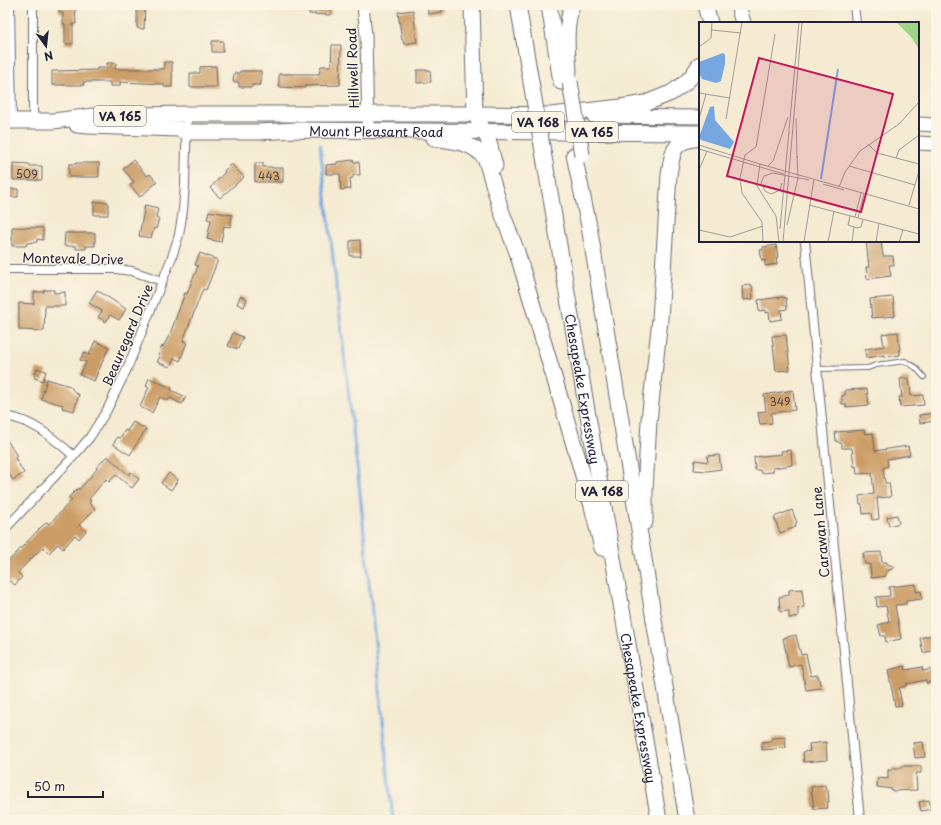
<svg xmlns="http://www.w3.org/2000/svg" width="941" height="825" viewBox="0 0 941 825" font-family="'Playpen Sans',sans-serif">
	<rect width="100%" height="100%" fill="#fcf5e5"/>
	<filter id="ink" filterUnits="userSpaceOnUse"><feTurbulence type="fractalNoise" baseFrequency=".025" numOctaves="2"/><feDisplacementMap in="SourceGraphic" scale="8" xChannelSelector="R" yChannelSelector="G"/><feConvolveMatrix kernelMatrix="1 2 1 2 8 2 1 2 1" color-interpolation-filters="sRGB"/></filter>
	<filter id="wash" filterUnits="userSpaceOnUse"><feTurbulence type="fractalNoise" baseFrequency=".012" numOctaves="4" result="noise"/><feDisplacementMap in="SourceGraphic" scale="16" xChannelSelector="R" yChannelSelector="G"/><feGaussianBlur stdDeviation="0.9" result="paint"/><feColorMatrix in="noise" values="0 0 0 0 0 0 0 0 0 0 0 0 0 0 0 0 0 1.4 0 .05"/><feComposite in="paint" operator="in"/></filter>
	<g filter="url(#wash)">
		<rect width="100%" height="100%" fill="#f4ebd2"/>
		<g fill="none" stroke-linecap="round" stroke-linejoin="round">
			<path stroke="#76a7e1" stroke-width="3" d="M320,145L359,483L393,820"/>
		</g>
		<g id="blocks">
			<path fill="#cb9c65" d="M59,5H75L76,24H73V44H65V24H63V13H59Z
				M137,5H145L144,29L137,28Z
				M309,5H331V15L309,14Z
				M427,5H441L442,12L428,14Z
				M413,10L417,42L404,44L403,40H402L398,12Z
				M212,41H223V52H212Z
				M332,45H341L340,85L305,86V88L279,87V74H319L321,66H331Z
				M164,62H172V87H164V84L120,82V86H110V82H83L84,85H52V71L97,70V68H107V63H116L115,69H164Z
				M216,66L217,87H190V73H200V67Z
				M417,70H430L431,82L417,83Z
				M240,71H261V85H252V87H239V82H233L234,73H240Z
				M133,160L147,176L150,174L157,182L140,197L130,185L134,182L123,169Z
				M353,160L354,162H359L360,175H353V178H350L351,189L341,190L340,174H326V165L337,164V162Z
				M13,163L29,164V166H42V180H13Z
				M76,163H99V177H69V164H76Z
				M255,163H263V167H272V168H283V182H255Z
				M231,164L244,177L220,198L210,188L225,172L224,171Z
				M8,189H18V197H8Z
				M94,202H108V215H94Z
				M145,205L158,208L156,218H159L156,229L154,228L151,238L139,236Z
				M209,211L232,215L230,227L224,226L221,242L207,239L211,220L207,219Z
				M12,227L43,228V240L37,239V242L27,243L26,246H12Z
				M65,233H95V246H86V249H76V246H64Z
				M360,240L361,256H350V241Z
				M866,241H881L883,256H893L894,265H889L891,276L867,279L866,267H869Z
				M776,245L778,257L776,258L777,264L765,266V260L762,261L760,250H763V247Z
				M200,253L218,260L206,290L203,289L183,341L187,342L180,361L174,358L170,367L157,362L160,357L158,356L162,346L163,347L170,334L185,293L187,294L198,266L195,265Z
				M752,285L753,299L743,300L742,286Z
				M44,290H54V293L65,292V306H45L44,331L19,330V303L34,304V292H44Z
				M97,290L126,309L119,320L110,315L106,322L98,317L102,311L89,303Z
				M240,296L247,299L244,307L237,304Z
				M782,297L786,298L787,309L781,310L782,319L770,321L769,312L766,313V310L759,311L758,300Z
				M893,297L895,316L872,318L870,299Z
				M898,332L900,355L885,357V355L866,358L865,349L884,346L882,334Z
				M233,333L243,337L238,349L228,346Z
				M786,335L790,370L776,371L772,336Z
				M95,341L109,347L94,381L80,375L86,362L80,360L84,352L89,355Z
				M37,368L46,371L43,381L34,378Z
				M149,378L172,388L171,390L186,397L182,404L170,398L168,401L160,397L152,413L140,407L149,387L146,386Z
				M909,378L911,396L923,395L924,405L900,407L899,397H902L900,379Z
				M47,379L70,386L76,394H79L74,411L62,408L63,405L41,399Z
				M867,389L869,405L846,407V404H842V396L845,395V390Z
				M793,390L795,410L771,413L772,423L760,424L758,412L766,411L764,395Z
				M936,413V421L920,423L919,415Z
				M133,422L146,429L130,455L113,444L118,437L120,438L125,430L127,431Z
				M864,430L865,434L873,433L875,451L908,446L910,455L887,459L888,466L883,468L885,483H889L891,497L877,498L879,519L872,520L871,513L863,514L862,504H860L859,496L874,494L872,473L857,474L856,466L854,467L852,448H842V444L836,441L835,432Z
				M5,437L17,456L15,458L24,473L13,480L5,468Z
				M791,450L792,465L773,468V472L761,473L760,470H755L754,457L782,454L781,451Z
				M719,455L721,469L707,471L694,470L695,460L708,462L707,456Z
				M107,456L129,475L131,472L139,479L132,488L116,475L109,482L106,479L89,499L91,501L89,503L95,509L79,525L86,531L79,539L75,535L63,549L58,544L49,553L43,547L20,570L18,573L22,577L15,585L10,581L5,586V565L41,527L47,522L49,524L72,500L69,497L78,488L79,490L97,469L96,468Z
				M169,473L178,480L171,490L161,483Z
				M792,510L797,523L795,524L796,527L780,533L774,517Z
				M897,515L899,523L889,526L887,517Z
				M881,552L882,562H887V564L895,567L886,572V576L871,578L870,564H865L863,553Z
				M916,584V592L921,591L922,599L906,601V604L895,605L901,639L886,642L885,636H881L878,625L889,622L886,606L877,607L876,597L890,596L889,587Z
				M802,589L804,607L798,608V617L789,618V611L780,612L779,597L789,595V590Z
				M796,635L801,655L806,654L811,676L818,675L821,688L806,690L801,664L789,667L783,638Z
				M932,635L935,650L923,653L920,638Z
				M905,666L906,670L922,667L923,671L931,669L934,681L926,683V680L906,684V686L899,688L902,705L895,706L888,670Z
				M785,737L786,748L762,750V742L772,741V738Z
				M826,742L827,760L804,762L803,752L810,751L809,744Z
				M923,742L925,757L915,758L913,743Z
				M902,766H921V773H917L916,775L917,790L892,791V789L877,787L878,778L888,779V770H892V768H902Z
				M825,785L826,790H828L829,802H827L828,808L814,809L811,787Z
				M929,800L931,809L921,811L919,802Z"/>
		</g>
	</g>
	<g filter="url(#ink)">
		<use href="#blocks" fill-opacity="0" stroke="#6c6870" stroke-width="1"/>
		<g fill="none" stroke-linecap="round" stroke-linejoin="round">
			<defs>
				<path id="lane" d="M817,369L868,368L876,365L905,361L915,367L924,377"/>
				<path id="street" d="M10,5L12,121
					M33,5V121
					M854,5L856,23
					M805,241L860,820
					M5,269H116L132,271L162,281
					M5,416C33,420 53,438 74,456
					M5,529L74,456L90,437L107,410L127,369L172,257L179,235L183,210L185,185L187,114"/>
				<path id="secondary" d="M363,5L366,36L368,130"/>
				<path id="primary" d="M593,116L700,117
					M918,124L936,125
					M918,143L936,144"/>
				<g id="highway">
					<path d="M472,5L475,114L488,139L495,166"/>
					<path d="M518,5L531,82"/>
					<path d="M549,5L561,82"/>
					<path d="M705,5L710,23"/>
					<path d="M738,5L743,23"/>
					<path d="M569,71C567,49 565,27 572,5"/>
					<path d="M5,121H53L93,116L187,114H475L551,115L621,107L646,103L671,93L684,84L692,76L700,64"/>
					<path id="s1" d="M77,125L88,126L179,129L186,132H258L296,130L700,133"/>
					<path d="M434,138C453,141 475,142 486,160L501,210L517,252L592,506L602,548"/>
					<path d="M574,155L589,226L687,820"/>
					<path id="s2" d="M545,163L589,422L659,820"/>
					<path d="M645,522V489L649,421L660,319L669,175C673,150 672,141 700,138"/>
				</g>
			</defs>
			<use href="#lane" stroke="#6c6870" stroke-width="6"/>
			<use href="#street" stroke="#6c6870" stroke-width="10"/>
			<use href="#secondary" stroke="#6c6870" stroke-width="13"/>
			<use href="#primary" stroke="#6c6870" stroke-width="15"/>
			<use href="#highway" stroke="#6c6870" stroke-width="17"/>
			<use href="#lane" stroke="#fff" stroke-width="4"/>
			<use href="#street" stroke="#fff" stroke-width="8"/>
			<use href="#secondary" stroke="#fff" stroke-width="11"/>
			<use href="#primary" stroke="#fff" stroke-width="13"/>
			<use href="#highway" stroke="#fff" stroke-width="15"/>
			<defs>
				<path id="highway-bridge" d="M531,82L545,163
					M570,82L582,155"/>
			</defs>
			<use href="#highway-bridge" stroke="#6c6870" stroke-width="17" stroke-linecap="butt"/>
			<use href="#highway-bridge" stroke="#fff" stroke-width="15"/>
		</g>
	</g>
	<g text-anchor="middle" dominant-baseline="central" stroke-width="3" stroke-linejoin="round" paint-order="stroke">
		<g font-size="11" fill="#4c4046">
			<text x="27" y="173">509</text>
			<text x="269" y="175">443</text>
			<text x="780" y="401">349</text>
		</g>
		<g fill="#fcf5e5" stroke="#63616e" stroke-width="1">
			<rect x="94" y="106" width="52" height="20" rx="3"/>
			<rect x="512" y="112" width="52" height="20" rx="3"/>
			<rect x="566" y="122" width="52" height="20" rx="3"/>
			<rect x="576" y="481" width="52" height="20" rx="3"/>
		</g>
		<g font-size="12" font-weight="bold" fill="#22223b">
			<text x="120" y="116">VA 165</text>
			<text x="538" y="122">VA 168</text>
			<text x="592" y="132">VA 165</text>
			<text x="602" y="491">VA 168</text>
		</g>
		<g font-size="13" fill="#22223b" stroke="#fcf5e5">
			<text transform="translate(352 68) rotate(-92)">Hillwell Road</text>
			<text stroke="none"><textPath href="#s1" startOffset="300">Mount Pleasant Road</textPath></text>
			<text transform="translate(73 258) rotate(1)">Montevale Drive</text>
			<text transform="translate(127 335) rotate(-67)">Beauregard Drive</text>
			<text stroke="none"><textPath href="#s2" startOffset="229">Chesapeake Expressway</textPath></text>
			<text transform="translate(820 532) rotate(-95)">Carawan Lane</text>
			<text stroke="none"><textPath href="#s2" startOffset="553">Chesapeake Expressway</textPath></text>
		</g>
	</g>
	<g transform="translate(699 22)">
		<rect width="220" height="220" fill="#f4ebd2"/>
		<path d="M197,0H220V27L212,15Z" fill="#9fd586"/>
		<path d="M24,31L26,33V42L22,59L17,61L3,57L0,51V40ZM15,84L16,98L35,120L31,127L2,118L0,115L11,85Z" fill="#76a7e1"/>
		<path fill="none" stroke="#76a7e1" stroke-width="2" d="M122,157L139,47"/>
		<path fill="none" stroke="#a09b96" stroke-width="1" d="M13,8L42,11M0,25L12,16L13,0M0,71L31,76M97,96L98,136M0,97L7,72M27,97L43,0M169,122L178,131L220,142M0,123L61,142M0,127L85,152M197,136L200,128L220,113M69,144L74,139L89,95M150,144L216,163M0,148L8,129M83,161L81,168L72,172L66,169L62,161L65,154L74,151L110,158M124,162L145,168M140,165L146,150L161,129L200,102L220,80M110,183L220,212M210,183L220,149M151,194L149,203L158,206L162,205L164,197M156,195L162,171M159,196L165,172M88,203L99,156L98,134M81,207L100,0M0,208L31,215L64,204M64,220L63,200L43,171L41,156L46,133L57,125L76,12M80,220L77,194L58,164L61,142L220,187M84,220L103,0M105,220L115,157M129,220L135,189M153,220L155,205M177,220L180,201M200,220L204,208"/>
		<path fill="#c2185b" fill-opacity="0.15" stroke="#c2185b" stroke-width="2" d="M60,36L194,72L162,190L28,154Z"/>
		<rect width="220" height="220" fill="none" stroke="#22223b" stroke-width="2"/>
	</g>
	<rect width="941" height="825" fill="none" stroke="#fcf5e5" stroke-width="20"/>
	<g transform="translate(46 46) rotate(165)" stroke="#fcf5e5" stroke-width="3" paint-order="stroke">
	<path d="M0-3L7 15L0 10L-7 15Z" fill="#22223b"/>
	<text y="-6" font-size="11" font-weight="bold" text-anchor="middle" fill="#22223b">N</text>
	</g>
	<path d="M28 791v6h75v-6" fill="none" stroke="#22223b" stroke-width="2"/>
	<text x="34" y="791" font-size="12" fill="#22223b" stroke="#fcf5e5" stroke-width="3" paint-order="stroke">50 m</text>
</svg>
